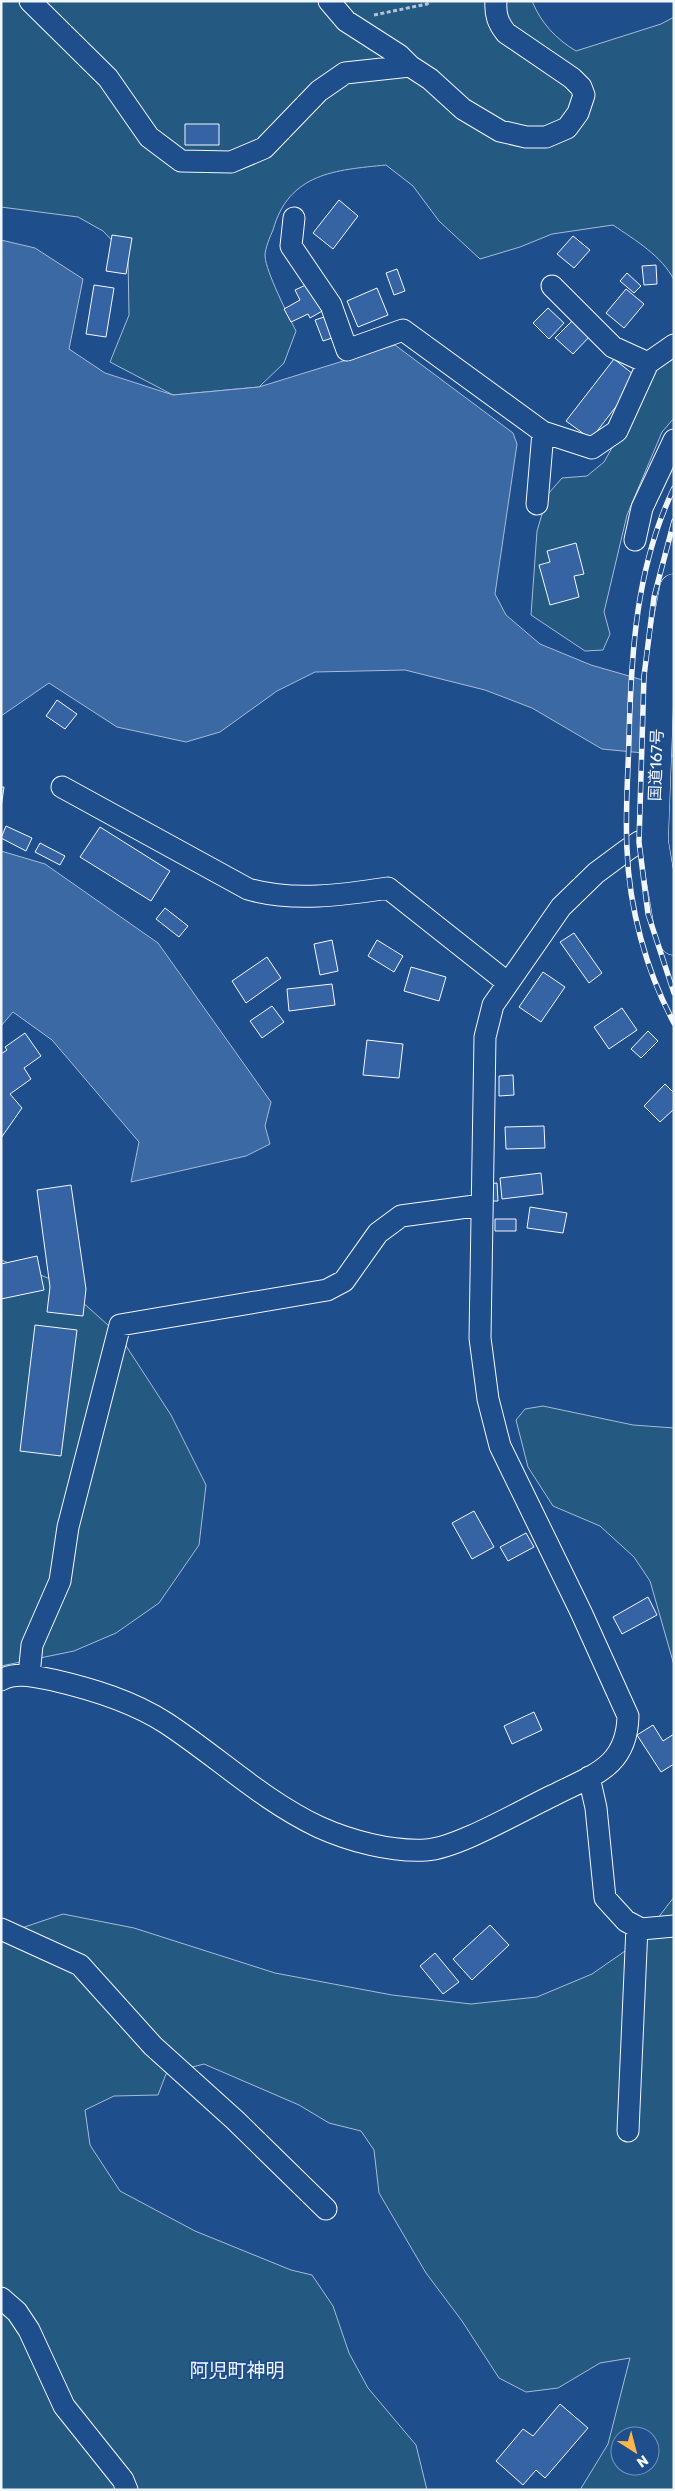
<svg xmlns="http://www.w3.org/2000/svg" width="675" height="2491" viewBox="0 0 675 2491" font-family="Rubik,'Noto Sans JP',sans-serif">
	<rect width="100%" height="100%" fill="#1f4e8c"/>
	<path fill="#245a82" stroke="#a8bbd7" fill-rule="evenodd" d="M1,1H532C541,23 556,39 576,51L661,24L674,17V280C662,256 635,240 613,225L552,234L520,247L480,259L439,221L413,186L386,165C335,170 289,173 273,230C270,237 265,248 265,256C266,272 288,315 296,331L284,363L259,387L173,395L110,362L129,315L128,257L103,231L78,217L1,207Z
		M674,338V418L662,432L627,515L604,612L610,634L603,650L585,651L531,615L537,531L548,494L562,478L587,476L604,462Z
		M1,1260L61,1283L119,1335L171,1415L206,1485L199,1545L159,1603L116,1633L74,1651L1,1666Z
		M543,1406L633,1425L674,1428V1665L650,1581L634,1557L600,1526L553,1506L528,1467L516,1420L525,1409Z
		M674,1897V2490H580L608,2444L630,2358L600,2363L558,2388L526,2392L499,2378L462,2321L426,2273L379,2193L374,2150L361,2131L329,2123L299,2105L204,2064L166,2074L158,2095L114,2096L85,2110L90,2145L120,2191L195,2231L291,2270L312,2275L333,2306L349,2353L368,2388L416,2445L427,2490H1V1935L63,1914L134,1928L275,1973L392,1995L471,2004L537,1997L592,1974L641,1940ZM620,2436H650V2466H620Z"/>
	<path fill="#3b69a3" stroke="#a8bbd7" d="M1,240L35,248L83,279L69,349L105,373L173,395L259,387L395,345L513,433L517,444L495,594L506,615L540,644L591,665L674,689V756L602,749L532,708L485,690L405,670L315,672L277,691L220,732L186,742L117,727L49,683L1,716Z
		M1,851L45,864L158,943L271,1102L265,1126L270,1144L246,1156L131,1182L139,1142L52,1040L13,1012L1,1026Z"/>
	<path fill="#3563a3" stroke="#f2f6ff" d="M185,124H219V145H185Z
		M339,200L358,216L333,249L313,233Z
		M112,235L132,238L126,274L106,271Z
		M573,236L590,250L574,268L557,254Z
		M656,265L657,284L644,285L642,266Z
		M397,269L405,291L394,295L386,273Z
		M627,273L641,286L634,293L620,281Z
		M310,283L324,310L310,318L308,314L291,322L284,309L300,300L295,290Z
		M94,285L114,288L106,337L86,334Z
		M377,288L388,315L358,327L347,301Z
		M626,289L644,304L624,328L606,313Z
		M548,308L564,323L549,339L533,323Z
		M327,316L335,337L323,341L315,320Z
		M574,319L591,335L573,354L555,338Z
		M614,359L638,378L591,439L566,421Z
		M576,543L584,574L574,576L579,597L550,605L539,565L550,562L547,551Z
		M57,700L77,714L65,729L46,716Z
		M1,787H4L1,808Z
		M6,826L32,838L26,851L1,838Z
		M100,827L170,871L151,901L80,857Z
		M40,843L65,856L60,865L35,852Z
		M165,908L188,926L179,937L156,919Z
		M574,933L602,973L589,983L560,942Z
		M332,940L338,971L320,975L314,944Z
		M377,940L403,956L394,972L368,956Z
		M267,957L281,978L246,1003L232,981Z
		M411,967L446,977L439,1001L404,991Z
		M543,972L565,987L541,1022L519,1007Z
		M332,984L335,1005L289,1011L287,989Z
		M272,1006L284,1022L262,1038L250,1021Z
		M622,1008L637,1030L609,1049L594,1027Z
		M648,1031L658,1041L641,1058L631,1049Z
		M25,1033L41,1056L24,1068L31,1079L10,1094L22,1108L1,1138V1054L7,1050L5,1047Z
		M367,1040L403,1044L399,1078L363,1075Z
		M513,1075L514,1095L499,1096V1076Z
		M665,1084L674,1093V1109L660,1122L644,1106Z
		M544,1126L545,1148L506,1149L505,1127Z
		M541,1173L543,1194L502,1199L500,1178Z
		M497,1183L498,1201H487L486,1184Z
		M71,1185L86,1289L83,1316L47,1312L50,1287L37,1190Z
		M530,1207L567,1213L563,1233L527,1228Z
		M495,1219H516V1231H495Z
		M37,1256L44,1290L1,1299V1264Z
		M35,1325L77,1330L61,1456L20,1451Z
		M474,1511L494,1547L472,1559L452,1523Z
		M526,1533L534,1547L508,1561L500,1547Z
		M648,1597L657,1615L622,1634L613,1617Z
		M534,1712L542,1730L512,1744L504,1726Z
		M653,1725L663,1741L674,1734V1764L661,1772L637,1735Z
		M490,1925L509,1945L472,1980L453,1959Z
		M435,1953L459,1982L443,1994L420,1966Z
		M560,2404L588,2428L545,2478L536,2470L523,2485L496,2461L523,2429L533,2436Z"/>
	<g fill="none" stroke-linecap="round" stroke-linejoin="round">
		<defs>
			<path id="minor" d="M30,1L108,78L149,137L181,161L231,162L264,148L319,91L345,73L410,66
				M329,1L346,21L399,55L410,66L430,79L463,109L500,131L526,137H546L567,128L578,113L584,95L581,87L572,78L506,33C498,23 495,15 496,1
				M294,218L291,246L331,305L347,350L403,330L543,432L592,448L617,431L648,363L674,345
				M552,286L613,347L648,363
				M537,504L543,432
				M635,540L642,508L674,440
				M62,787L248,889C293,902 343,895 388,888L508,983
				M29,1675L32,1645L60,1581L68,1527L120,1325L327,1290L344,1281L378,1233L401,1216L482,1205
				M1,1680C16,1671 37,1677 53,1680C92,1689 132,1701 166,1723C218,1757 262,1800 319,1827C350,1841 391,1852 426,1850C458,1848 522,1810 554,1795C593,1775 627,1767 628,1716L581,1612L500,1446L488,1399L480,1338L485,1037L493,1005L561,907L596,873L627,850L639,842L654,841
				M589,1777L596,1808L605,1898L626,1921L641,1929L674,1926
				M1,1929L80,1965L153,2046L235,2120L326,2209
				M628,2131L637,1927
				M1,2298L17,2312L29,2330L64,2406L123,2480L127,2490"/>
			<path id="highway" d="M674,588L661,656L654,841L669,929L674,941"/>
		</defs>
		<use href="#minor" stroke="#f2f6ff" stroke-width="23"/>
		<use href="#highway" stroke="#f2f6ff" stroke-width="29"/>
		<path stroke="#b3c4dc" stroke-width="3" stroke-dasharray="4 2.5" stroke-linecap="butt" d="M374,15L427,4L431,1"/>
		<use href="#minor" stroke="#1f4e8c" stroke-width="21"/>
		<use href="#highway" stroke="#1f4e8c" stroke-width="28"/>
		<defs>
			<path id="rail" d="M674,488C636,566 631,654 629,739C628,776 625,812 627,849C629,907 646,971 674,1023
				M674,521L654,597L644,676L639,842L648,914L674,993"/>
		</defs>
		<use href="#rail" stroke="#f2f6ff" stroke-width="5.5"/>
		<use href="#rail" stroke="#1f4e8c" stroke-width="4" stroke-dasharray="11" stroke-linecap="butt"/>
	</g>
	<g text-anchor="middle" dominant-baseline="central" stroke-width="4" stroke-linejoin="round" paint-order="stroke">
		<g font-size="16" fill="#f2f6ff" stroke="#1f4e8c">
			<text transform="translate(656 765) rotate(-88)">国道167号</text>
		</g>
		<g font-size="19" fill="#f2f6ff" stroke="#1f4e8c">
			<text x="237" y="2370">阿児町神明</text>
		</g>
	</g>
	<rect width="675" height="2491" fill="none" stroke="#f2f6ff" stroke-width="5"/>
	<g transform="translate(635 2451) rotate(144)"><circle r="24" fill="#1f4e8c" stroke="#7391ba"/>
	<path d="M0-4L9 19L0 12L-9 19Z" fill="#ffb74d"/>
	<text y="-8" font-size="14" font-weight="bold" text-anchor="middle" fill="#f2f6ff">N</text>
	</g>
</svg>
